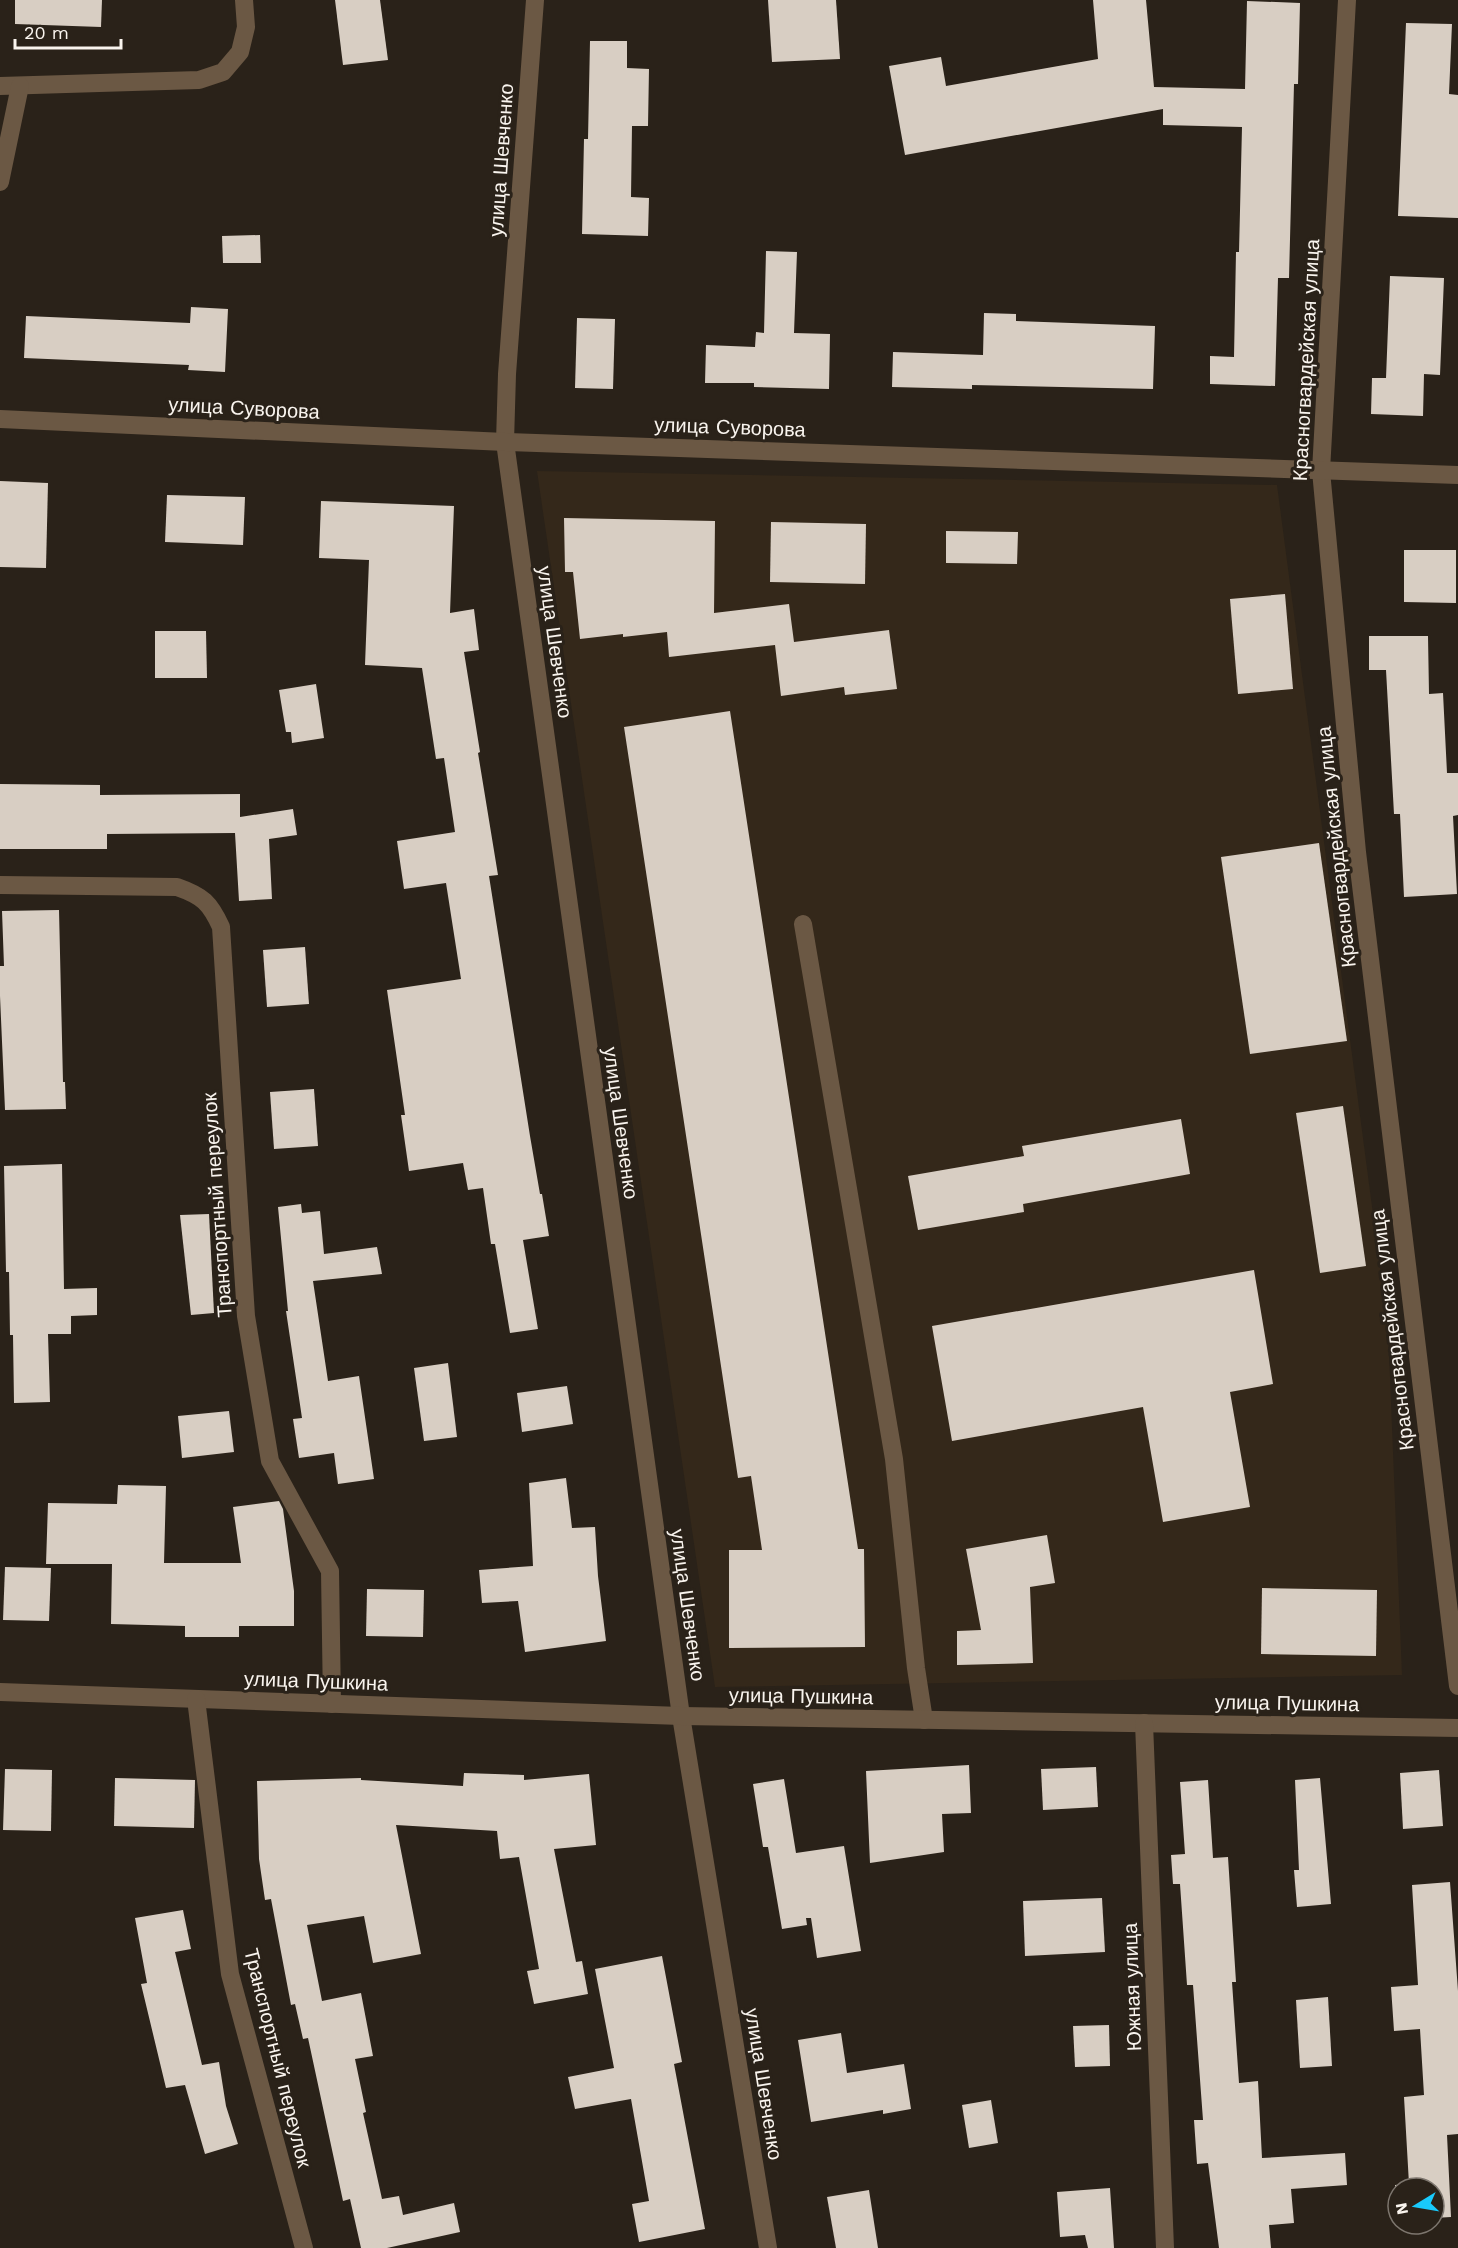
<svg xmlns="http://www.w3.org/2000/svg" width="1458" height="2248" viewBox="0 0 1458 2248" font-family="'Work Sans',sans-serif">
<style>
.built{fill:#34281a}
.building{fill:#d8cec3}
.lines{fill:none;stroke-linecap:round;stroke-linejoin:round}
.minor{stroke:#6b5844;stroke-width:18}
.labels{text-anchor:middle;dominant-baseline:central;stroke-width:6;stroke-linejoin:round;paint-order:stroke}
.street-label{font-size:20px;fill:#f9f4ee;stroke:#2a2219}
</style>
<rect width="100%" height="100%" fill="#2a2219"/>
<path class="built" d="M 537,471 L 1277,485 L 1388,1328 L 1402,1675 L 715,1687 Z"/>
<g class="building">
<path d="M 15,0 L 102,0 L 101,27 L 15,24 Z"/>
<path d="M 335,0 L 380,0 L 388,60 L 343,65 Z"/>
<path d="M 768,0 L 836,0 L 840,59 L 772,62 Z"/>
<path d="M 1093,0 L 1146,0 L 1154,87 L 1245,89 L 1247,1 L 1300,3 L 1298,84 L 1294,84 L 1289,278 L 1278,278 L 1275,386 L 1210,384 L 1210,356 L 1234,357 L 1236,252 L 1239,252 L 1242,127 L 1163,125 L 1163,109 L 905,155 L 889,66 L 941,57 L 946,86 L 1098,59 Z"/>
<path d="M 1406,23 L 1452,24 L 1449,94 L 1458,95 L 1458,218 L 1398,216 Z"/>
<path d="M 590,41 L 627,41 L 627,68 L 649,69 L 648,126 L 632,126 L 631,197 L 649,198 L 648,236 L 582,234 L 584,139 L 588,139 Z"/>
<path d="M 260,235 L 261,263 L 223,263 L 222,236 Z"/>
<path d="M 766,251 L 797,252 L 794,333 L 830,334 L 829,389 L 754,387 L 754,383 L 705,383 L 706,345 L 755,347 L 756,332 L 764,333 Z"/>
<path d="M 1390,276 L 1444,278 L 1440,375 L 1424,374 L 1423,416 L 1371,414 L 1372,378 L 1386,378 Z"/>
<path d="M 191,307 L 228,309 L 225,372 L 188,370 L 189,365 L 24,358 L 26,316 L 190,323 Z"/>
<path d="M 984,313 L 1016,314 L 1016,321 L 1155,326 L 1153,389 L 972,385 L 972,389 L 892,387 L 893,352 L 983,355 Z"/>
<path d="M 577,318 L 615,319 L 613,389 L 575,388 Z"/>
<path d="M 0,481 L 48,483 L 46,568 L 0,567 Z"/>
<path d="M 167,495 L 245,497 L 243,545 L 165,542 Z"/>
<path d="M 321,501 L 454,506 L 450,613 L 474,609 L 479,650 L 464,652 L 480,752 L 478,753 L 498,875 L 489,876 L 530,1136 L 540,1194 L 542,1194 L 549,1236 L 523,1240 L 538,1329 L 510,1333 L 495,1244 L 491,1244 L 483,1188 L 468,1190 L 463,1163 L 409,1171 L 401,1115 L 405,1115 L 387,990 L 461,979 L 446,883 L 404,889 L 397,841 L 455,832 L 444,758 L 436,759 L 422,668 L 365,665 L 369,560 L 319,558 Z"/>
<path d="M 564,518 L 715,521 L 714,613 L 789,604 L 794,642 L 889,630 L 897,689 L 845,695 L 844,687 L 781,696 L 775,645 L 669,657 L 667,632 L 623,637 L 623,634 L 580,639 L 573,572 L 565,572 Z"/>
<path d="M 771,522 L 866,524 L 865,584 L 770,582 Z"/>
<path d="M 946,531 L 1018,532 L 1017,564 L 946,563 Z"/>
<path d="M 1404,550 L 1456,550 L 1456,603 L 1404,602 Z"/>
<path d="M 1285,594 L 1293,689 L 1238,694 L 1230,599 Z"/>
<path d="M 155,631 L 206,631 L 207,678 L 155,678 Z"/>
<path d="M 1369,636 L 1428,636 L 1429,694 L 1443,693 L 1447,773 L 1458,773 L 1458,815 L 1453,816 L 1457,894 L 1404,897 L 1400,814 L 1394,814 L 1386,670 L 1369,670 Z"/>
<path d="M 316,684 L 324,738 L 292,743 L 291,732 L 286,732 L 279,690 Z"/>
<path d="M 730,711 L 858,1549 L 864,1549 L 865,1647 L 729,1648 L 729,1550 L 762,1550 L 751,1476 L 738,1478 L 624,727 Z"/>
<path d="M 0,784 L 100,785 L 100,795 L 240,794 L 240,817 L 293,809 L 297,835 L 269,839 L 272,899 L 239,901 L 235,833 L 107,834 L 107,849 L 0,849 Z"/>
<path d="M 1319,843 L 1347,1041 L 1250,1054 L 1221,857 Z"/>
<path d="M 59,910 L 63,1082 L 65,1082 L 66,1109 L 5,1110 L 0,996 L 0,966 L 4,966 L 2,911 Z"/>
<path d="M 305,947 L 309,1004 L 267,1007 L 263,950 Z"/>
<path d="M 314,1089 L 318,1146 L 274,1149 L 270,1092 Z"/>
<path d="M 1343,1106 L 1366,1266 L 1320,1273 L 1296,1113 Z"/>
<path d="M 1181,1119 L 1190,1174 L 1023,1204 L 1024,1212 L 918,1230 L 908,1176 L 1024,1156 L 1022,1146 Z"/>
<path d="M 62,1164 L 64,1289 L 97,1288 L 97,1315 L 71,1316 L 71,1334 L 48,1334 L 50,1402 L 14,1403 L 13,1335 L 10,1335 L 9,1272 L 6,1272 L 4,1166 Z"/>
<path d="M 301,1204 L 302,1213 L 320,1211 L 324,1254 L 377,1247 L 382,1274 L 313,1281 L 328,1381 L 359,1376 L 374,1479 L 338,1484 L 334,1453 L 299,1458 L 293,1419 L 302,1418 L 286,1311 L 288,1311 L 278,1207 Z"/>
<path d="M 209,1214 L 214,1313 L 191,1315 L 180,1215 Z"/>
<path d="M 1254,1270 L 1273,1384 L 1230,1392 L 1250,1507 L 1163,1522 L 1143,1407 L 952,1441 L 932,1326 Z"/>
<path d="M 448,1363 L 457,1437 L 424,1441 L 414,1368 Z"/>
<path d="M 567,1386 L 573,1424 L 522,1432 L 517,1393 Z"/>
<path d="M 229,1411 L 234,1452 L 182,1458 L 178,1416 Z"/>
<path d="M 566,1478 L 572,1528 L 595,1527 L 598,1576 L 606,1641 L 525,1652 L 518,1601 L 482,1603 L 479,1570 L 533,1566 L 529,1483 Z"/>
<path d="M 118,1485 L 166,1486 L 164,1563 L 241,1563 L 233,1507 L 279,1501 L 283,1509 L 294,1591 L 294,1626 L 239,1626 L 239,1637 L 185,1637 L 185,1626 L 111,1624 L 112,1564 L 46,1564 L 48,1503 L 117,1504 Z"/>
<path d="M 1047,1535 L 1055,1583 L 1030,1587 L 1033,1663 L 957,1665 L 957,1631 L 981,1630 L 966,1549 Z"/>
<path d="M 5,1567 L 51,1568 L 49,1621 L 3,1620 Z"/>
<path d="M 1262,1588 L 1377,1590 L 1376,1656 L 1261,1654 Z"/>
<path d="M 367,1589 L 424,1590 L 423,1637 L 366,1636 Z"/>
<path d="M 969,1765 L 971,1813 L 942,1814 L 944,1852 L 870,1863 L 866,1771 Z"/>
<path d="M 1096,1767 L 1098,1807 L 1043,1810 L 1041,1769 Z"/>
<path d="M 5,1769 L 52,1770 L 51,1831 L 3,1830 Z"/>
<path d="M 1439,1770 L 1443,1826 L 1403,1829 L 1400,1773 Z"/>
<path d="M 464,1773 L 524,1775 L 524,1780 L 589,1774 L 596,1845 L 554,1849 L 576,1962 L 582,1961 L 588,1994 L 534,2004 L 527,1971 L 539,1969 L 519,1857 L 500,1859 L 497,1831 L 396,1825 L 421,1954 L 373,1963 L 364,1916 L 307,1925 L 322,2001 L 361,1993 L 373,2056 L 355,2059 L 366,2112 L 363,2113 L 382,2199 L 399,2196 L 403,2215 L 454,2203 L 460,2232 L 387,2248 L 361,2248 L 350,2199 L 343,2201 L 308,2038 L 303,2039 L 295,2004 L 291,2005 L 271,1899 L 265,1900 L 259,1859 L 257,1781 L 361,1778 L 361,1780 L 463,1786 Z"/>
<path d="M 115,1778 L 195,1780 L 194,1828 L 114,1826 Z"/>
<path d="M 1320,1778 L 1331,1904 L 1297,1907 L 1294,1870 L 1299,1870 L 1295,1780 Z"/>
<path d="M 784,1779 L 796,1853 L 844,1846 L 861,1951 L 817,1958 L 811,1918 L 806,1918 L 807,1925 L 782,1929 L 768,1847 L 763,1847 L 753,1784 Z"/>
<path d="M 1208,1780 L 1213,1858 L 1228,1857 L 1236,1982 L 1232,1982 L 1239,2083 L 1258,2081 L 1262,2158 L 1345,2153 L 1347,2185 L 1291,2189 L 1294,2223 L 1269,2225 L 1271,2248 L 1219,2248 L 1208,2163 L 1197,2164 L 1194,2120 L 1203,2120 L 1193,1985 L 1187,1985 L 1180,1884 L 1173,1884 L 1171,1855 L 1185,1854 L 1180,1782 Z"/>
<path d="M 1450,1882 L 1458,1991 L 1458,2134 L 1447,2135 L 1451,2217 L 1434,2218 L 1434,2188 L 1398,2188 L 1397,2221 L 1395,2185 L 1409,2184 L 1404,2097 L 1424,2095 L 1420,2029 L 1394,2031 L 1391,1987 L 1418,1985 L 1412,1885 Z"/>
<path d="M 1102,1898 L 1105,1952 L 1025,1956 L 1023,1901 Z"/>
<path d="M 183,1910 L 191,1949 L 175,1952 L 202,2065 L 219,2062 L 226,2106 L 238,2144 L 205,2154 L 185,2085 L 166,2088 L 141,1984 L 147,1983 L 135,1918 Z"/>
<path d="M 662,1956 L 682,2062 L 674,2064 L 705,2229 L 639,2242 L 632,2204 L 649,2201 L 631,2099 L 575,2109 L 568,2077 L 614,2068 L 595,1969 Z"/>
<path d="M 1328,1997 L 1332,2066 L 1300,2068 L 1296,2000 Z"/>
<path d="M 1109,2025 L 1110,2066 L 1075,2067 L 1073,2026 Z"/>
<path d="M 841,2033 L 847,2073 L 904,2064 L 911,2109 L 883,2114 L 883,2110 L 811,2122 L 798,2040 Z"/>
<path d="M 991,2100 L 998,2143 L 969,2148 L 962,2105 Z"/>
<path d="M 1110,2188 L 1114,2248 L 1088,2248 L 1085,2235 L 1060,2237 L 1057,2192 Z"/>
<path d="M 869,2190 L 878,2248 L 836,2248 L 827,2197 Z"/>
</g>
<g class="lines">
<g class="minor">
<path d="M 535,0 L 507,374 L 505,442 L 681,1716 L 768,2248"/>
<path d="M 1347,0 L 1321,471 L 1357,852 L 1458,1686"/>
<path d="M 0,86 L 199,80 L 223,72 L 240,52 L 246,27 L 244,0"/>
<path d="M 0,182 L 20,86"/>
<path d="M 0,419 L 505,442 L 1458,475"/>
<path d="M 0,885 L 177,887 C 203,896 210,903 221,927 L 246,1316 L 270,1461 L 330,1571 L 332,1704"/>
<path d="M 803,924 L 894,1459 L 916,1668 L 924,1720"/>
<path d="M 0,1692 L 681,1716 L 1458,1728"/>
<path d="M 196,1699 L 230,1974 L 304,2248"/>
<path d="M 1144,1723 L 1165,2248"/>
</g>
</g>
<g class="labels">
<g class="street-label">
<text transform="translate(501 160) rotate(-86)">улица Шевченко</text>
<text transform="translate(1306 360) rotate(-87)">Красногвардейская улица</text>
<text transform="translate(244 408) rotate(3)">улица Суворова</text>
<text transform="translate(730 427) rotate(2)">улица Суворова</text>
<text transform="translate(555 642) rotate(82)">улица Шевченко</text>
<text transform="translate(1336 847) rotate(-96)">Красногвардейская улица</text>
<text transform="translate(621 1123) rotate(82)">улица Шевченко</text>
<text transform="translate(217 1205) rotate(-94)">Транспортный переулок</text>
<text transform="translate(1392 1330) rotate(-97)">Красногвардейская улица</text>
<text transform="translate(688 1605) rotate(82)">улица Шевченко</text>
<text transform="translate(316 1681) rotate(2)">улица Пушкина</text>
<text transform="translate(801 1696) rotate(1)">улица Пушкина</text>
<text transform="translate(1287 1703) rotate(1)">улица Пушкина</text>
<text transform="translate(1132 1987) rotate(-92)">Южная улица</text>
<text transform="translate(278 2058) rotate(76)">Транспортный переулок</text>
<text transform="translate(764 2084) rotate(81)">улица Шевченко</text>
</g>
</g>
<g transform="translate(1416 2206) rotate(259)"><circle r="28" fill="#2a2219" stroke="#7d766e" stroke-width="1.5"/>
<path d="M0-4.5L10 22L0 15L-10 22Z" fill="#19cafc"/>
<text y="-9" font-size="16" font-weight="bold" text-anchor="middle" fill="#f9f4ee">N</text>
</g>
<path d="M15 39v9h106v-9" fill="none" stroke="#f9f4ee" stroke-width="3"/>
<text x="24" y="39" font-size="18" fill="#f9f4ee" stroke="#2a2219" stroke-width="4.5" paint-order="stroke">20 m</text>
</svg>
